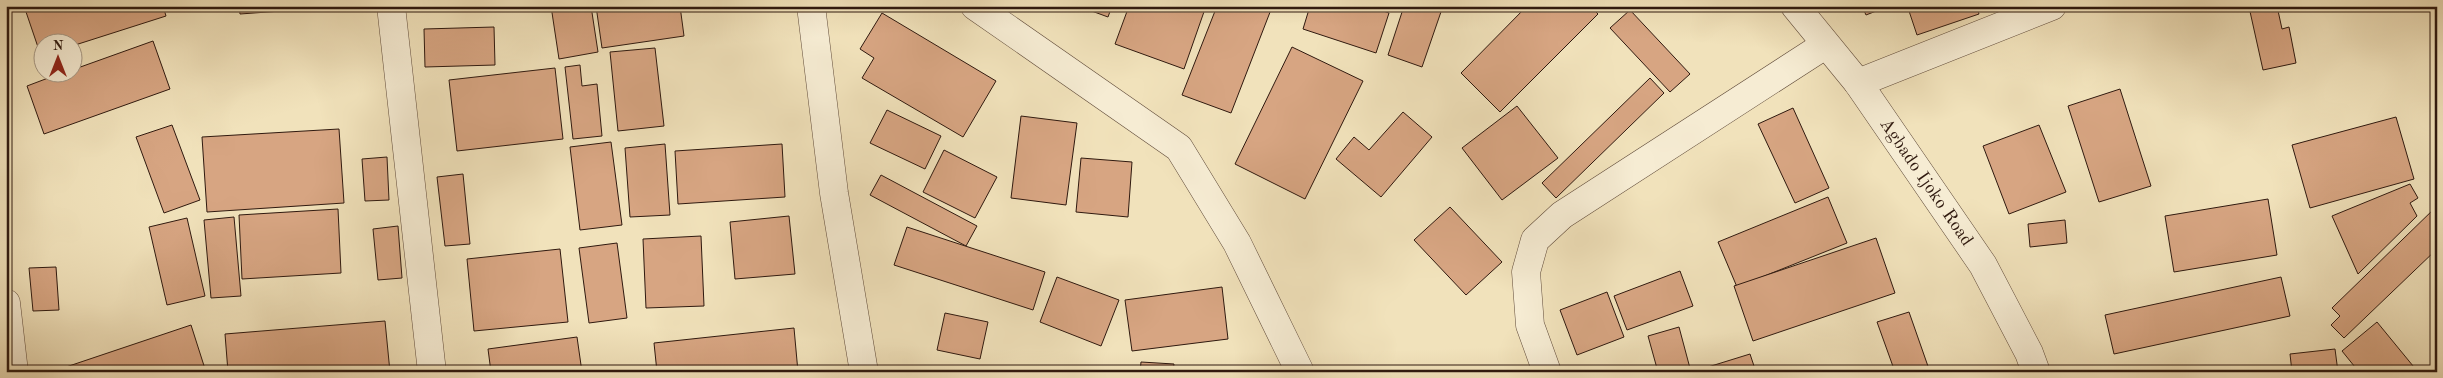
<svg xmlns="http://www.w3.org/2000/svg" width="2443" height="378" viewBox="0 0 2443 378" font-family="'Old Standard TT',serif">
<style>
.building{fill:#d7a582;stroke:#2f190f}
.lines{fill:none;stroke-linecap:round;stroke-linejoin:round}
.street-casing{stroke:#604b3a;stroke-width:29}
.street{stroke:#f6ecd3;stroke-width:28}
.labels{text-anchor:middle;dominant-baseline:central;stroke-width:4;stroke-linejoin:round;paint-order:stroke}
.street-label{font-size:18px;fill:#2f190f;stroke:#f6ecd3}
</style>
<rect width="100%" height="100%" fill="#f1e2bb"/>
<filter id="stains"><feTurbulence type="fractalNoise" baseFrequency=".004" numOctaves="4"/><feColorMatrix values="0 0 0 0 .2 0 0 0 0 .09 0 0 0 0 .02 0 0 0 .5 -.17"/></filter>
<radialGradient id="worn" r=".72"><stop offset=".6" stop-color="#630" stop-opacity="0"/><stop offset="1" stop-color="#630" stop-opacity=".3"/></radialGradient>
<g class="building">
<path d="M 24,6 L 163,6 L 166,16 L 72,46 L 72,42 L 42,42 L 41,56 Z"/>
<path d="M 239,6 L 337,6 L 337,7 L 240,14 Z"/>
<path d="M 551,6 L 591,6 L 598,52 L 559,59 Z"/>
<path d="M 596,6 L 680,6 L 684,36 L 602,48 Z"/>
<path d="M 1078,6 L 1112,6 L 1108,17 Z"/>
<path d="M 1129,6 L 1206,6 L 1184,69 L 1115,44 Z"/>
<path d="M 1217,6 L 1272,7 L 1231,113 L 1182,95 Z"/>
<path d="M 1310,6 L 1369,6 L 1389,13 L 1376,53 L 1303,29 Z"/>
<path d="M 1404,6 L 1443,6 L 1422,67 L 1388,55 Z"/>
<path d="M 1527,6 L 1590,6 L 1598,14 L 1500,112 L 1461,73 Z"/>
<path d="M 1862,6 L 1889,6 L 1866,15 Z"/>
<path d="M 1913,6 L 1976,6 L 1979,14 L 1917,35 L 1908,8 Z"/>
<path d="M 2254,6 L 2277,6 L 2282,29 L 2289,27 L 2296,63 L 2263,70 L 2249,7 Z"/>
<path d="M 1630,10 L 1690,74 L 1670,92 L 1610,28 Z"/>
<path d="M 882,13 L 996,81 L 963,137 L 862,78 L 874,58 L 860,49 Z"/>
<path d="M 494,27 L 495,65 L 425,67 L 424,29 Z"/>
<path d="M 153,41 L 170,89 L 44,134 L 27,86 L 64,72 L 72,72 L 72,70 Z"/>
<path d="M 1292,47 L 1363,81 L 1305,199 L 1235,164 Z"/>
<path d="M 655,48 L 664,126 L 618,131 L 610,52 Z"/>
<path d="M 580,65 L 582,86 L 597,84 L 602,136 L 573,139 L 565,67 Z"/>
<path d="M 555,68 L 563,139 L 457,151 L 449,80 Z"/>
<path d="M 1650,78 L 1664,93 L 1556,198 L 1542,183 Z"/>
<path d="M 2120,89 L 2151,186 L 2099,202 L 2068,106 Z"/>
<path d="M 1517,106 L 1558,158 L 1502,200 L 1462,148 Z"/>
<path d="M 1793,108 L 1829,188 L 1795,203 L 1758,124 Z"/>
<path d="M 887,110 L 941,136 L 925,169 L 870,143 Z"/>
<path d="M 1403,112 L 1432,137 L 1381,197 L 1336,159 L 1354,137 L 1369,150 Z"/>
<path d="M 1021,116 L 1077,123 L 1066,205 L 1011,198 Z"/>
<path d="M 2396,117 L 2414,179 L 2310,208 L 2292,145 Z"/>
<path d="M 172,125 L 200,200 L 164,213 L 136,137 Z"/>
<path d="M 2039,125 L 2066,192 L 2009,214 L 1983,146 Z"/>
<path d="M 339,129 L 344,203 L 207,212 L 202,137 Z"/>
<path d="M 611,142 L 622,225 L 580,230 L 570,147 Z"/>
<path d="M 665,144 L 670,215 L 630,217 L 625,148 Z"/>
<path d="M 782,144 L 785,197 L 678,204 L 675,151 Z"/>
<path d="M 944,150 L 997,177 L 975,218 L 923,192 Z"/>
<path d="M 387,157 L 389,200 L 365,201 L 362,159 Z"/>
<path d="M 1081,158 L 1132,162 L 1128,217 L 1076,212 Z"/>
<path d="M 463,174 L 470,244 L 445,246 L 437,177 Z"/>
<path d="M 881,175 L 977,226 L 966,246 L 870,195 Z"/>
<path d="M 2410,184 L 2418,198 L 2410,203 L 2417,216 L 2358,274 L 2332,216 Z"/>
<path d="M 1828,197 L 1847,243 L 1737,287 L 1718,242 Z"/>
<path d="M 2268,199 L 2277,255 L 2174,272 L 2165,216 Z"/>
<path d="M 2437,206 L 2437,249 L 2344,338 L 2331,325 L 2340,316 L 2332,308 Z"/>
<path d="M 1450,207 L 1502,262 L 1466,295 L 1414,240 Z"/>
<path d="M 338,209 L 341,273 L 242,279 L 239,215 Z"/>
<path d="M 789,216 L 795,274 L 735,279 L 730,222 Z"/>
<path d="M 234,217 L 241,296 L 211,298 L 204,220 Z"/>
<path d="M 187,218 L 205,296 L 167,305 L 149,227 Z"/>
<path d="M 2065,220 L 2067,243 L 2030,247 L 2028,224 Z"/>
<path d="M 398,226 L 402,278 L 378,280 L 373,229 Z"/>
<path d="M 907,227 L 1045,272 L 1033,310 L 894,265 Z"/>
<path d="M 701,236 L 704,306 L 646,308 L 643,239 Z"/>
<path d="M 1876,238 L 1895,293 L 1753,341 L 1734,286 Z"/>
<path d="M 617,243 L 627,318 L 589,323 L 579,248 Z"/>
<path d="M 560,249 L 568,322 L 474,331 L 467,259 Z"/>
<path d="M 56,267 L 59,310 L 33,311 L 29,268 Z"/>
<path d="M 1680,271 L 1693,306 L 1627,330 L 1614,296 Z"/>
<path d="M 1057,277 L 1119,300 L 1101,346 L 1040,322 Z"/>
<path d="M 2281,277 L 2290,316 L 2114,354 L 2105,315 Z"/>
<path d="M 1222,287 L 1228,339 L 1132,351 L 1125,300 Z"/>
<path d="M 1607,292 L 1624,337 L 1577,355 L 1560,310 Z"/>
<path d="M 1909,312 L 1930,372 L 1895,372 L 1877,322 Z"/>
<path d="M 945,313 L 988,322 L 980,359 L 937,350 Z"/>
<path d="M 385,321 L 390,372 L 228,372 L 225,334 Z"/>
<path d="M 2377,322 L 2418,372 L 2359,372 L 2342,351 Z"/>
<path d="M 191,325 L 206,372 L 61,372 L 60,369 Z"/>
<path d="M 1679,327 L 1691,372 L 1658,372 L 1648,336 Z"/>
<path d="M 794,328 L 798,372 L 657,372 L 654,343 Z"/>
<path d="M 577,337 L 582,372 L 491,372 L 488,349 Z"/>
<path d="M 2335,349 L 2338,372 L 2292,372 L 2290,354 Z"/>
<path d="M 1750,354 L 1756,372 L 1709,372 L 1708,367 Z"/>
<path d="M 1141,362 L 1174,364 L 1173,372 L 1140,372 Z"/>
</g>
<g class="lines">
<defs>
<g id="street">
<path d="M 391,6 L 432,372"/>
<path d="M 811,6 L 834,193 L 864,372"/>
<path d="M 975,6 L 1179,148 L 1237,243 L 1300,372"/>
<path id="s1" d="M 1795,6 L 1858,83 L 1983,265 L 2029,353 L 2036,372"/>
<path d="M 1858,83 L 2052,6"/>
<path d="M 6,303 L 14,372"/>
<path d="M 1547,372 L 1530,325 L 1526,272 L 1535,240 L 1562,215 L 1825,45"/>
</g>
</defs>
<use href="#street" class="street-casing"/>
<use href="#street" class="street"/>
</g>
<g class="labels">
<g class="street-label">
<text stroke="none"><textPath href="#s1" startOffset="220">Agbado Ijoko Road</textPath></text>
</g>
</g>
<rect width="2443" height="378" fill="none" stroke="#f1e2bb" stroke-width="25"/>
<rect x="8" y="8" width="2428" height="363" fill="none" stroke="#2f190f" stroke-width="2.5"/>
<rect x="12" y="12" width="2418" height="353" fill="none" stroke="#2f190f"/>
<g transform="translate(58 58)"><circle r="24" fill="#f6ecd3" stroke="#a69885"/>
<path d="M0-4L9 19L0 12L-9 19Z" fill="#8f2418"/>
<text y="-8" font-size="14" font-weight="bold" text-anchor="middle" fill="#2f190f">N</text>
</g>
<rect width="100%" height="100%" filter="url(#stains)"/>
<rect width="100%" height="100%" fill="url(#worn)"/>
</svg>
